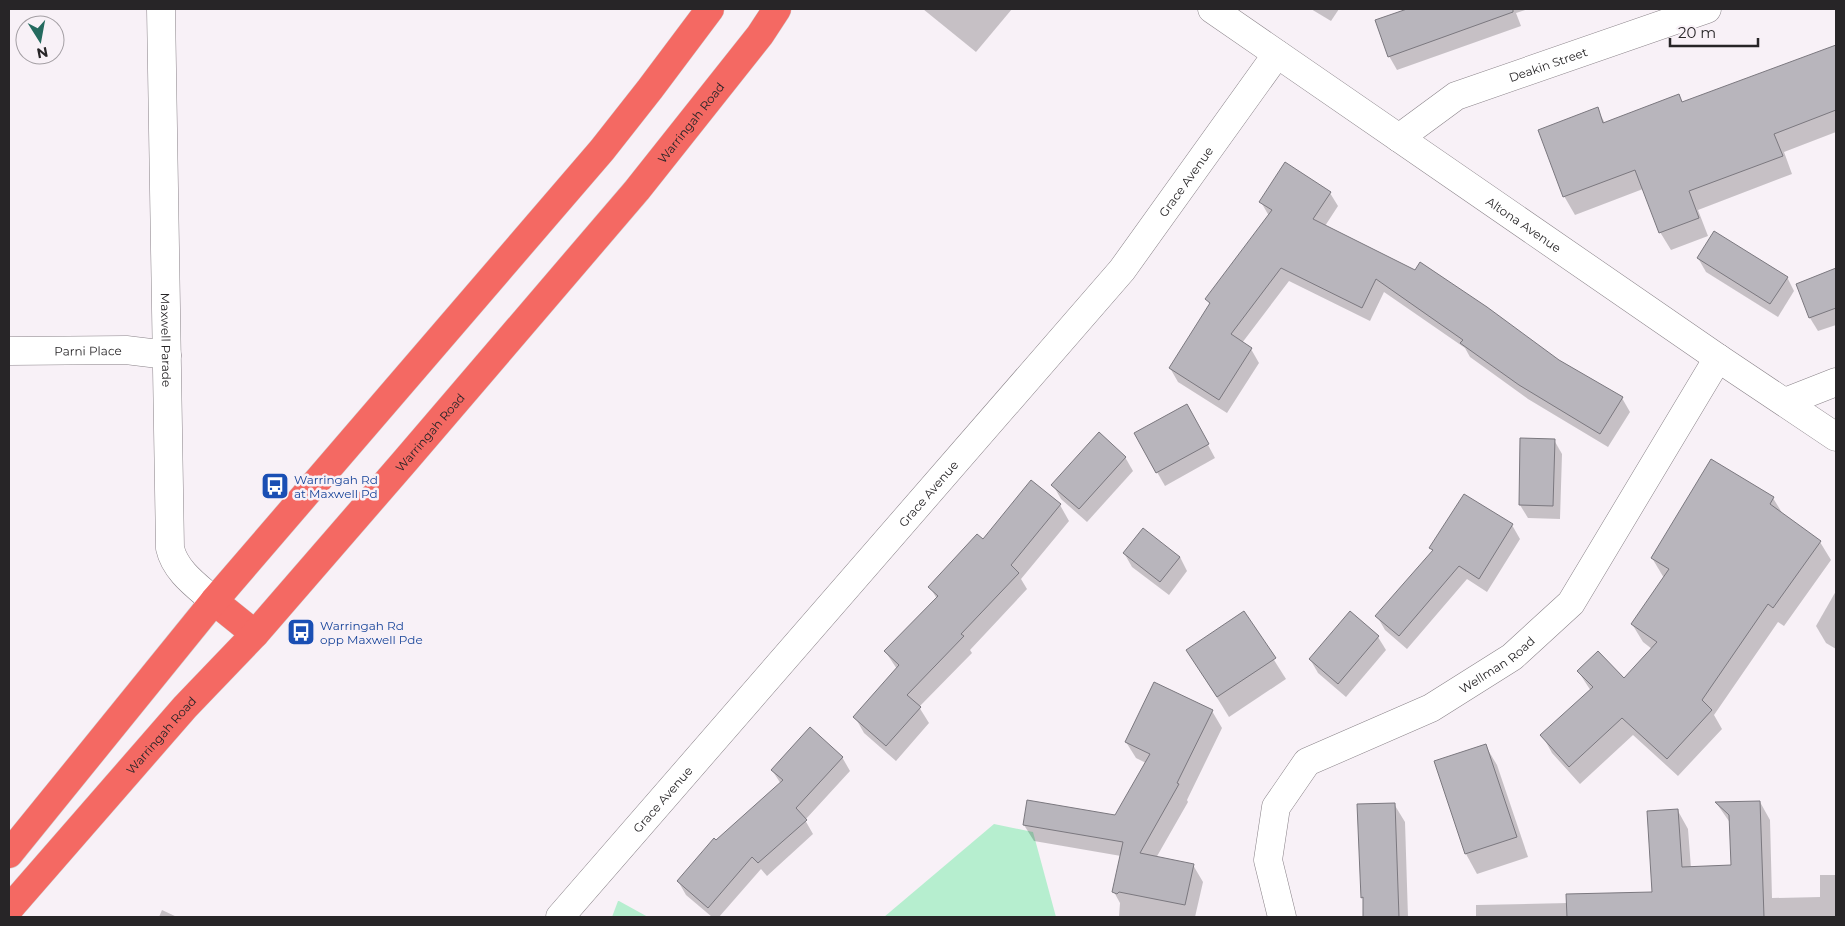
<svg xmlns="http://www.w3.org/2000/svg" width="1845" height="926" viewBox="0 0 1845 926" font-family="Montserrat,sans-serif">
<style>
.green{fill:#b6eecf}
.shadow{fill:#0003}
.building{fill:#b8b5bc;stroke:#7b787f}
.lines{fill:none;stroke-linecap:round;stroke-linejoin:round}
.minor-casing{stroke:#8a8389;stroke-width:29}
.highway-casing{stroke:#cfcfcf;stroke-width:29}
.minor{stroke:#fff;stroke-width:28}
.highway{stroke:#f46963;stroke-width:28}
.labels{text-anchor:middle;dominant-baseline:central;stroke-width:5;stroke-linejoin:round;paint-order:stroke}
.street-label{font-size:12px;fill:#272527;stroke:#f8f1f7}
.transit-label{font-size:12px;fill:#164399;stroke:#f8f1f7;text-anchor:start}
</style>
<rect width="100%" height="100%" fill="#f8f1f7"/>
<g class="green">
<path d="M 994,824 L 1033,832 L 1056,917 L 884,917 Z"/>
<path d="M 618,901 L 619,901 L 648,917 L 612,917 Z"/>
</g>
<g class="shadow">
<path d="M 923,9 L 1012,9 L 976,52 Z"/>
<path d="M 1311,9 L 1339,9 L 1331,21 Z"/>
<path d="M 1411,9 L 1528,9 L 1516,13 L 1521,26 L 1397,70 L 1389,56 L 1376,21 Z"/>
<path d="M 1836,47 L 1836,132 L 1784,152 L 1792,174 L 1698,210 L 1708,236 L 1671,250 L 1660,232 L 1643,189 L 1575,215 L 1564,196 L 1597,109 L 1605,123 L 1679,96 L 1683,103 Z"/>
<path d="M 1330,193 L 1338,206 L 1325,226 L 1622,398 L 1630,412 L 1608,447 L 1528,399 L 1470,357 L 1465,348 L 1384,292 L 1370,321 L 1289,281 L 1242,343 L 1251,349 L 1259,363 L 1227,413 L 1178,382 L 1170,368 L 1210,305 L 1207,299 L 1269,216 L 1261,202 Z"/>
<path d="M 1698,258 L 1787,277 L 1794,291 L 1778,317 L 1706,272 Z"/>
<path d="M 1836,270 L 1836,325 L 1818,331 L 1810,318 L 1798,284 Z"/>
<path d="M 1194,419 L 1215,458 L 1165,486 L 1157,472 Z"/>
<path d="M 1554,440 L 1562,454 L 1560,519 L 1528,518 L 1520,505 Z"/>
<path d="M 1125,457 L 1133,471 L 1087,522 L 1061,499 L 1053,485 Z"/>
<path d="M 1031,481 L 1060,505 L 1069,521 L 1021,579 L 1027,589 L 970,650 L 972,653 L 919,707 L 929,723 L 896,761 L 864,733 L 855,717 L 897,669 L 885,651 L 937,599 L 930,587 L 983,541 Z"/>
<path d="M 1773,498 L 1784,516 L 1820,542 L 1831,560 L 1784,626 L 1778,622 L 1714,715 L 1722,729 L 1678,776 L 1633,735 L 1580,784 L 1552,753 L 1542,735 L 1591,691 L 1578,671 L 1624,680 L 1652,649 L 1643,642 L 1632,624 L 1664,578 L 1652,558 Z"/>
<path d="M 1512,525 L 1520,539 L 1487,592 L 1467,579 L 1407,649 L 1385,630 L 1377,616 L 1433,551 L 1431,548 Z"/>
<path d="M 1124,553 L 1180,557 L 1187,571 L 1169,595 L 1132,567 Z"/>
<path d="M 1836,591 L 1836,649 L 1826,643 L 1816,626 Z"/>
<path d="M 1244,613 L 1286,679 L 1229,717 L 1188,651 Z"/>
<path d="M 1378,637 L 1386,650 L 1346,697 L 1318,673 L 1310,659 Z"/>
<path d="M 1212,711 L 1222,728 L 1187,800 L 1188,802 L 1156,858 L 1193,865 L 1203,882 L 1195,917 L 1119,917 L 1120,903 L 1114,892 L 1121,856 L 1034,841 L 1024,825 L 1116,817 L 1146,763 L 1136,758 L 1126,742 Z"/>
<path d="M 1485,745 L 1497,765 L 1528,857 L 1477,874 L 1466,854 L 1435,762 Z"/>
<path d="M 842,757 L 850,771 L 805,820 L 813,834 L 767,876 L 761,869 L 719,917 L 712,917 L 686,895 L 678,881 L 716,842 L 781,784 L 772,770 Z"/>
<path d="M 1760,802 L 1770,820 L 1772,898 L 1820,897 L 1820,875 L 1836,875 L 1836,917 L 1364,917 L 1364,901 L 1362,897 L 1394,804 L 1405,822 L 1408,917 L 1476,916 L 1476,905 L 1568,903 L 1653,894 L 1678,811 L 1688,829 L 1691,868 L 1732,866 L 1731,824 L 1717,804 Z"/>
<path d="M 162,910 L 177,917 L 159,917 Z"/>
</g>
<g class="building">
<path d="M 1407,9 L 1513,9 L 1513,12 L 1388,57 L 1375,20 Z"/>
<path d="M 1836,45 L 1836,110 L 1774,134 L 1783,156 L 1689,191 L 1699,218 L 1659,233 L 1635,170 L 1563,197 L 1538,130 L 1598,107 L 1603,123 L 1679,94 L 1682,102 Z"/>
<path d="M 1285,162 L 1331,192 L 1313,219 L 1415,270 L 1420,262 L 1487,307 L 1559,360 L 1623,397 L 1600,434 L 1519,385 L 1460,343 L 1463,340 L 1376,279 L 1362,308 L 1281,268 L 1231,334 L 1252,348 L 1219,400 L 1169,368 L 1210,303 L 1205,299 L 1272,210 L 1259,202 Z"/>
<path d="M 1714,231 L 1788,277 L 1770,304 L 1697,258 Z"/>
<path d="M 1836,268 L 1836,308 L 1809,318 L 1796,284 Z"/>
<path d="M 1187,404 L 1209,444 L 1156,473 L 1134,433 Z"/>
<path d="M 1099,432 L 1126,457 L 1079,509 L 1051,485 Z"/>
<path d="M 1520,438 L 1555,439 L 1553,506 L 1519,505 Z"/>
<path d="M 1711,459 L 1774,497 L 1770,504 L 1821,541 L 1773,608 L 1768,604 L 1702,700 L 1712,710 L 1667,759 L 1622,718 L 1569,767 L 1540,735 L 1593,687 L 1577,671 L 1598,651 L 1624,678 L 1657,642 L 1631,624 L 1669,569 L 1651,558 Z"/>
<path d="M 1031,480 L 1061,504 L 1011,565 L 1019,573 L 961,634 L 964,636 L 907,695 L 921,707 L 886,746 L 853,717 L 899,665 L 884,651 L 938,596 L 928,587 L 977,534 L 983,539 Z"/>
<path d="M 1464,494 L 1513,524 L 1479,579 L 1459,566 L 1399,636 L 1375,616 L 1433,550 L 1429,548 Z"/>
<path d="M 1143,528 L 1180,557 L 1160,582 L 1123,553 Z"/>
<path d="M 1244,611 L 1276,658 L 1217,697 L 1186,650 Z"/>
<path d="M 1350,611 L 1379,636 L 1338,684 L 1309,659 Z"/>
<path d="M 1154,682 L 1213,710 L 1177,783 L 1179,784 L 1140,853 L 1194,864 L 1185,905 L 1119,892 L 1117,894 L 1112,892 L 1123,842 L 1023,825 L 1027,800 L 1115,815 L 1150,754 L 1125,742 Z"/>
<path d="M 810,727 L 843,757 L 796,808 L 807,820 L 758,863 L 752,857 L 708,908 L 677,881 L 714,838 L 716,840 L 783,780 L 771,770 Z"/>
<path d="M 1486,744 L 1517,837 L 1465,854 L 1434,761 Z"/>
<path d="M 1760,801 L 1764,917 L 1567,917 L 1566,894 L 1652,892 L 1647,811 L 1678,809 L 1682,867 L 1731,865 L 1729,815 L 1715,802 Z"/>
<path d="M 1395,803 L 1399,917 L 1363,917 L 1363,897 L 1361,898 L 1357,804 Z"/>
</g>
<g class="lines">
<defs>
<g id="minor">
<path id="s1" d="M 161,9 L 170,548 C 175,571 197,586 214,601"/>
<path id="s2" d="M 1212,9 L 1718,358 L 1836,437"/>
<path id="s3" d="M 1399,138 L 1456,96 L 1707,9"/>
<path id="s4" d="M 9,351 L 126,350 L 167,355"/>
<path d="M 1785,402 L 1836,382"/>
<path id="s5" d="M 560,917 L 1122,270 L 1277,54"/>
<path id="s6" d="M 1282,917 L 1268,860 L 1276,807 L 1307,762 L 1431,708 L 1512,657 L 1571,603 L 1718,358"/>
</g>
<g id="highway">
<path d="M 214,601 L 255,634"/>
<path d="M 9,854 L 214,601 L 602,150 L 650,89 L 710,9"/>
<path id="s7" d="M 9,909 L 185,707 L 255,634 L 405,461 L 637,190 L 760,35 L 777,9"/>
</g>
</defs>
<use href="#minor" class="minor-casing"/>
<use href="#highway" class="highway-casing"/>
<use href="#minor" class="minor"/>
<use href="#highway" class="highway"/>
</g>
<defs>
<symbol id="bus-square" viewBox="-11 -11 22 22"><rect x="-9" y="-9" width="18" height="18" rx="4" fill="#1a4fb4" stroke="#f8f1f7"/><path d="M-5-6H5V4H4V6H2V4H-2V6H-4V4H-5ZM-3.5-4V0h7V-4ZM-3.5 1.2v1.5H-2V1.2ZM2 1.2v1.5H3.5V1.2Z" fill="#fff"/></symbol>
</defs>
<g fill-rule="evenodd">
<use href="#bus-square" x="259" y="470" width="32" height="32"/>
<use href="#bus-square" x="285" y="616" width="32" height="32"/>
</g>
<g class="labels">
<g class="street-label">
<text stroke="none"><textPath href="#s3" startOffset="168">Deakin Street</textPath></text>
<text stroke="none"><textPath href="#s7" startOffset="1041">Warringah Road</textPath></text>
<text stroke="none"><textPath href="#s5" startOffset="966">Grace Avenue</textPath></text>
<text stroke="none"><textPath href="#s2" startOffset="379">Altona Avenue</textPath></text>
<text stroke="none"><textPath href="#s1" startOffset="331">Maxwell Parade</textPath></text>
<text stroke="none"><textPath href="#s4" startOffset="79">Parni Place</textPath></text>
<text stroke="none"><textPath href="#s7" startOffset="636">Warringah Road</textPath></text>
<text stroke="none"><textPath href="#s5" startOffset="561">Grace Avenue</textPath></text>
<text stroke="none"><textPath href="#s6" startOffset="381">Wellman Road</textPath></text>
<text stroke="none"><textPath href="#s7" startOffset="231">Warringah Road</textPath></text>
<text stroke="none"><textPath href="#s5" startOffset="156">Grace Avenue</textPath></text>
</g>
<g class="transit-label">
<text x="294" y="479">Warringah Rd<tspan x="294" dy="14">at Maxwell Pd</tspan></text>
<text x="320" y="625">Warringah Rd<tspan x="320" dy="14">opp Maxwell Pde</tspan></text>
</g>
</g>
<rect width="1845" height="926" fill="none" stroke="#272527" stroke-width="20"/>
<g transform="translate(40 40) rotate(169)"><circle r="24" fill="#f8f1f7" stroke="#a49fa4"/>
<path d="M0-4L9 19L0 12L-9 19Z" fill="#246a5f"/>
<text y="-8" font-size="14" font-weight="bold" text-anchor="middle" fill="#272527">N</text>
</g>
<path d="M1670 38v8h88v-8" fill="none" stroke="#272527" stroke-width="2.5"/>
<text x="1678" y="38" font-size="15" fill="#272527" stroke="#f8f1f7" stroke-width="4" paint-order="stroke">20 m</text>
</svg>
